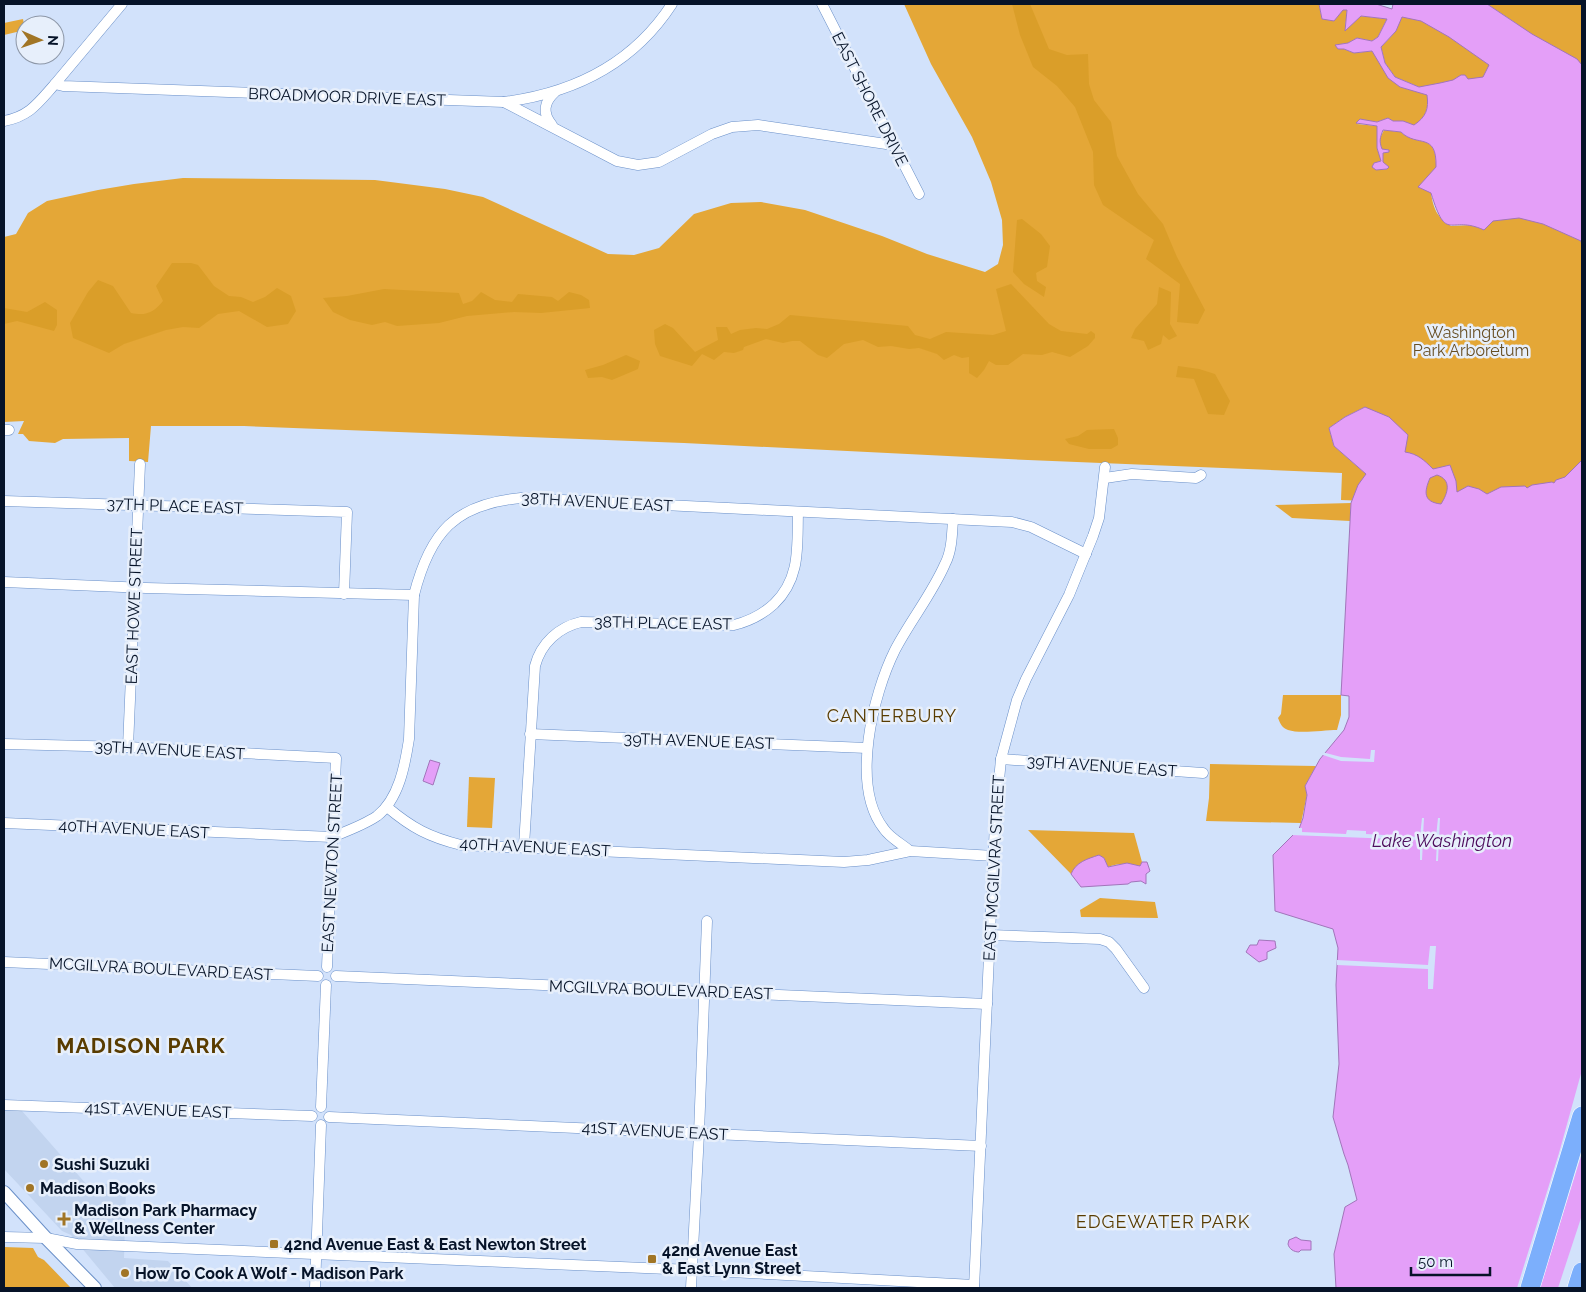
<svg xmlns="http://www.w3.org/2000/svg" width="1586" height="1292" viewBox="0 0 1586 1292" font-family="Raleway,sans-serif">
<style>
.built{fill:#c2d4ef}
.green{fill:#e4a737}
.forest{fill:#da9e29}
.water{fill:#e49ff8;stroke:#a175ba;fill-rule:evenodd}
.pier{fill:#d2e2fb}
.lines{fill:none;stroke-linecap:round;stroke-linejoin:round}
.minor-casing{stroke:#698fc8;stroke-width:11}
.tertiary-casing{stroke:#698fc8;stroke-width:14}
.motorway-casing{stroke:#fff;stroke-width:20}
.minor{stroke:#fff;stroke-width:10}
.tertiary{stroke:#fff;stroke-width:12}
.motorway{stroke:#7caffc;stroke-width:19}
.poi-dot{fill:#a17525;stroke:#e7effb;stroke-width:2}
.labels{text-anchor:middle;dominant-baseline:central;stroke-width:5;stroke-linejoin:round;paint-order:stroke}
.street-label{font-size:16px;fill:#061328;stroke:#e7effb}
.park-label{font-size:16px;fill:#684f24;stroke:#e7effb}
.poi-label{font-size:16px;font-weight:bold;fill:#061328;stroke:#e7effb;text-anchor:start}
.neighbourhood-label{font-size:18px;letter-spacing:1px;fill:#593c00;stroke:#e7effb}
.water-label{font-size:18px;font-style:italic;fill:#4d0c5d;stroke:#e7effb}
.district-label{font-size:21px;font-weight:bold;letter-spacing:1px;fill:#593c00;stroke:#e7effb}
</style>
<rect width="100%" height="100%" fill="#d2e2fb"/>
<path class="built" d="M 4,1110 L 22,1111 L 87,1185 L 108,1184 L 110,1188 L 126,1189 L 124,1258 L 168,1261 L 192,1288 L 115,1288 L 71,1235 L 62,1231 L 4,1169 Z"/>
<g class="green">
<path d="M 904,4 L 1319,4 L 1322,19 L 1343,9 L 1347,10 L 1345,30 L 1361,16 L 1387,19 L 1378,37 L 1372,41 L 1357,38 L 1348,43 L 1336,45 L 1338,49 L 1344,49 L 1354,53 L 1372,51 L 1400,87 L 1427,94 C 1429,109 1426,117 1414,126 L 1403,121 L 1393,121 L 1388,118 L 1377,122 L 1360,120 L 1357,124 L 1377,126 L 1377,148 L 1381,160 L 1376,170 L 1387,169 L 1383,163 L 1382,149 L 1380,144 L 1380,138 L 1384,130 L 1401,132 C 1410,141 1424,137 1432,146 C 1443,159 1432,177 1431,191 C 1431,197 1434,208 1437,213 C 1440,218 1447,223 1451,226 L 1472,225 L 1494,210 L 1582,232 L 1582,799 L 1447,544 L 1365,407 L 1345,417 L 1329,428 L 1334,446 L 1366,474 L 1365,501 L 1341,500 L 1342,473 L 1028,460 L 684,443 L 244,426 L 151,426 L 148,462 L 129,461 L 129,438 L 63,439 L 55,443 L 29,441 L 23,434 L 18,434 L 24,421 L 4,422 L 4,237 L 16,234 L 28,213 L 47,201 L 98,190 L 134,184 L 183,178 L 375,180 L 445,189 L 483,197 L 608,254 L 634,255 L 659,248 L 694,214 L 731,203 L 761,202 L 805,210 L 882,236 L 927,254 L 985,272 L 998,264 L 1003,245 L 1002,220 L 991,182 L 972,137 L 931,64 Z"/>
<path d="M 1487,4 L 1582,4 L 1582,144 L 1517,24 Z"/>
<path d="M 1411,7 L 1503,63 L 1484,83 L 1419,87 L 1395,77 L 1385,63 L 1381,47 L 1396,31 L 1397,13 Z"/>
<path d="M 23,19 L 25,30 L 4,35 L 4,23 Z"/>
<path d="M 1351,503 L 1350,521 L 1292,518 L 1275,505 Z"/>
<path d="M 1283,695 L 1341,695 L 1341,715 L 1337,730 C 1324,730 1300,734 1288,730 C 1282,728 1280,723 1278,718 L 1281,714 Z"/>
<path d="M 1210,764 L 1316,766 L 1305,786 L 1307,795 L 1301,823 L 1206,821 L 1209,798 Z"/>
<path d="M 469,777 L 495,778 L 492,828 L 467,827 Z"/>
<path d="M 1028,830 L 1134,833 L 1142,862 L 1140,867 C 1131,863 1117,863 1108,867 L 1104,858 L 1073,870 L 1071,874 Z"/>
<path d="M 1100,898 L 1155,902 L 1158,918 L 1081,917 L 1080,910 Z"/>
<path d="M 4,1247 L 33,1248 L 38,1257 L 44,1260 L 71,1288 L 4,1288 Z"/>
</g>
<g class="forest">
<path d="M 1012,4 L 1030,4 L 1049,49 L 1067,55 L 1088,54 L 1089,84 L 1094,100 L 1111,122 L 1117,156 L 1138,194 L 1163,224 L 1177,257 L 1205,310 L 1198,324 L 1177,322 L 1180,284 L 1146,259 L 1154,240 L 1103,205 L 1094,185 L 1093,152 L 1075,107 L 1057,86 L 1033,67 L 1020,35 Z"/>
<path d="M 1022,219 L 1041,234 L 1050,246 L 1047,267 L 1036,273 L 1037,281 L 1046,287 L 1044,297 L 1024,284 L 1013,272 L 1017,220 Z"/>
<path d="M 172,263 L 191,263 L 198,265 L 214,286 L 229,296 L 241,297 L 253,302 L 265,297 L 277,288 L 291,296 L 296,311 L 288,324 L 267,327 L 239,311 L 218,314 L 199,328 L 183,327 L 166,330 L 124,344 L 109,353 L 73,338 L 70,323 L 88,292 L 98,280 L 113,286 L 131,313 C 146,316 153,313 163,301 L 156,286 Z"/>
<path d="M 1011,284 L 1049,324 L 1061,331 L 1087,334 L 1091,331 L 1095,334 L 1095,338 L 1088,346 L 1070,357 L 1052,352 L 1042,355 L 1023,354 L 1008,365 L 996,365 L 989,361 L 984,370 L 977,378 L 969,373 L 969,357 L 962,358 L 954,355 L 944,360 L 937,354 L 919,348 L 909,349 L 891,346 L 878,347 L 863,340 L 844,344 L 827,358 L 818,355 L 800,341 L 792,341 L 783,343 L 766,339 L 744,347 L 743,350 L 734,353 L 724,352 L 714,360 L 702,354 L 692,366 L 660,356 L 655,344 L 654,330 L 665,324 L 673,328 L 695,352 L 718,340 L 716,327 L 727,327 L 731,334 L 740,330 L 756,328 L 767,329 L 779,324 L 790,315 L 908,326 L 915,335 L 930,339 L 946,332 L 993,335 L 1006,331 L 996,289 Z"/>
<path d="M 1159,287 L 1171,292 L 1170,324 L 1177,336 L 1169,340 L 1163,335 L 1161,344 L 1148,350 L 1144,341 L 1131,338 L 1135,329 L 1157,304 Z"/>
<path d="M 384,289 L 459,293 L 463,304 L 472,301 L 481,292 L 495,300 L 512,302 L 518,294 L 552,297 L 558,301 L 569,292 L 581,295 L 589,300 L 590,308 L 541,313 L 514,312 L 467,316 L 439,323 L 397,326 L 385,322 L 372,325 L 350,320 L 333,312 L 323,298 L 347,296 Z"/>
<path d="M 45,302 L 57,310 L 57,325 L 54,331 L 17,321 L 4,324 L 4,308 L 27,312 Z"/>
<path d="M 626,355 L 640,361 L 638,369 L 612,380 L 602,377 L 588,378 L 585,370 L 603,365 Z"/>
<path d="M 1178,366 L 1199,369 L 1215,374 L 1230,401 L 1224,415 L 1208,414 L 1194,379 L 1176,377 Z"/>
<path d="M 1114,429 L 1118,438 L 1118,445 L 1111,449 L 1089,449 L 1069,444 L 1065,439 L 1078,436 L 1087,430 Z"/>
</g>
<g class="water">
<path d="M 1319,4 L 1376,4 L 1392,9 L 1393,4 L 1487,4 L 1532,34 L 1577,59 L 1582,65 L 1582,246 L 1581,241 L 1543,224 L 1519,218 L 1493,221 L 1484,230 C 1449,214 1447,245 1431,193 L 1418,187 L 1436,167 C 1437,131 1417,148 1401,132 L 1383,130 C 1380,138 1379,141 1382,149 L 1389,150 L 1389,152 L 1383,153 L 1383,162 L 1389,167 L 1387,169 L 1376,170 L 1372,167 L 1374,163 L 1381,161 L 1377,148 L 1377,126 L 1356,123 L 1360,119 L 1377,122 L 1388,118 L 1393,121 L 1403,121 L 1414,125 C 1426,117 1429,109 1427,95 L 1400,87 L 1388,78 L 1372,51 L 1354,53 L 1344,49 L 1338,49 L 1335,45 L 1348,43 L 1357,38 L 1372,41 L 1378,37 L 1387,19 L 1361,16 L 1345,31 L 1347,10 L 1343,10 L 1334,21 L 1322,19 ZM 1402,17 L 1421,21 L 1449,37 L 1489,65 L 1483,77 L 1468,79 L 1465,75 L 1461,75 L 1453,80 L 1440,83 L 1419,87 L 1395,77 L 1385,63 L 1381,47 L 1396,31 Z"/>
<path d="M 1365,407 L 1389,417 L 1408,435 L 1405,452 C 1418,454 1424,460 1433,469 L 1450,465 L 1456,481 L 1457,492 L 1468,486 L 1479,489 L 1487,494 L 1501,487 L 1525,486 L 1527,488 L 1532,485 L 1552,482 L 1554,483 L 1556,480 L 1565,477 L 1582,460 L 1582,1288 L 1336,1288 L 1334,1254 L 1345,1207 L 1357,1200 L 1348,1165 L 1344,1154 L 1333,1117 L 1339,1064 L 1336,985 L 1338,948 L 1333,929 L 1275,911 L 1273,855 L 1299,829 L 1303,818 L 1307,795 L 1305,786 L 1320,759 L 1344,730 L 1349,717 L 1349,696 L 1341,695 L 1351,503 L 1358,485 L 1366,474 L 1334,446 L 1329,428 L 1345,417 ZM 1437,475 C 1452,480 1448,493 1441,504 C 1423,502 1424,492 1430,478 Z"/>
<path d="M 430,760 L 440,763 L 433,785 L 423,781 Z"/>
<path d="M 1099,855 L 1104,858 L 1108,867 L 1127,863 L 1140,866 L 1142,862 L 1147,862 L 1150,871 L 1146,874 L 1146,884 L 1141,881 L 1131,882 L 1128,884 L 1081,887 L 1071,874 C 1076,862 1087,859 1099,855 Z"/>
<path d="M 1259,940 L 1275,941 L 1276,948 L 1267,952 L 1267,959 L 1259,962 L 1246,952 L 1250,945 L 1257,945 Z"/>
<path d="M 1296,1237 L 1301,1240 L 1311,1241 L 1311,1250 L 1301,1250 L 1299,1252 C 1294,1252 1289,1249 1288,1244 L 1289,1240 Z"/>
</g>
<g class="pier">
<path d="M 1371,750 L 1375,750 L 1374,762 L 1341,761 L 1320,754 L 1322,752 L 1341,757 L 1370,759 Z"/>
<path d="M 1422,818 L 1424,818 L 1423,837 L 1436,837 L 1438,818 L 1440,818 L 1438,861 L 1436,861 L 1437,841 L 1423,841 L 1422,860 L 1420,860 L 1420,840 L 1291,835 L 1296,828 L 1302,828 L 1302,832 L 1346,834 L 1347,830 L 1366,831 L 1366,834 L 1420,837 Z"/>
<path d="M 1430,946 L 1436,946 L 1433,989 L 1428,989 L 1428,969 L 1337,965 L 1337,960 L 1428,965 Z"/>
<path d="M 1582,1070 L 1582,1153 L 1540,1288 L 1517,1288 L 1559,1153 Z"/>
<path d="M 1582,1215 L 1582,1288 L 1558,1288 Z"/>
</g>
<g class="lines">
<defs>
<g id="minor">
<path d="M 822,4 L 919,194"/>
<path d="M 55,84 L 122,4"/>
<path d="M 504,102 L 617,161 L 638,165 L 659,162 L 712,134 L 732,127 L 758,125 L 893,145"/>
<path d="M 4,121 C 30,116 38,103 55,84 L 63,86 L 504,102 C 574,93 633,64 672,4"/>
<path d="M 552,125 C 542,113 544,102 555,92"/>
<path d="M 4,430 L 9,430"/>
<path d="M 1105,478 L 1132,474 L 1196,478 L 1201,475"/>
<path d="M 4,501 L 347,512 L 344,594"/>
<path d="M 4,582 L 146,588 L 414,595 C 430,532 455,504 521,498 L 1012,522 L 1031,527 L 1086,554"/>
<path d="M 530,734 L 867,748"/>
<path d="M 4,744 L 128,747 L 336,758 L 327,967"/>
<path d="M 128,747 L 140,464"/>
<path d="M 1001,759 L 1203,773"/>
<path d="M 387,807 C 412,828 429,837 461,845 L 844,862 L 868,860 L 910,851 L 994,856"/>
<path d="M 4,823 L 332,837 C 347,831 364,825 377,816 C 399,799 405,765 409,739 L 414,595"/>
<path d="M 524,846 L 535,666 C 541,643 559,627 581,622 L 734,625 C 750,621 762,615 774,604 C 801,578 797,546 798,513"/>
<path d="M 910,851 C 902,844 890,838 884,829 C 850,786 873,694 895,650 C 910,621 932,594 945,564 C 952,551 952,534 953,519"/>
<path d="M 990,935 L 1100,939 L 1109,942 L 1116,949 L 1144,988"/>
<path d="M 4,962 L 318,976"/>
<path d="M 336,976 L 987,1004"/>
<path d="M 4,1105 L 312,1116"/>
<path d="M 321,1107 L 326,985"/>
<path d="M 329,1117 L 981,1146"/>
<path d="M 4,1237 L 46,1238 L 77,1244 L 692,1270 L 974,1285"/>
<path d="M 315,1288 L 321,1125"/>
<path d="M 691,1288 L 699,1133 L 707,921"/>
<path d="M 974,1288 L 995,823 L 1001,759 L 1017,700 L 1026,679 L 1069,595 L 1093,536 L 1099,518 L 1105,467"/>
</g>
<path id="tertiary" d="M 4,1192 L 46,1238 L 95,1288"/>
<g id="motorway">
<path d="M 1530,1288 L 1582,1116"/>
<path d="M 1577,1288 L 1582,1272"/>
</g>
</defs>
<use href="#minor" class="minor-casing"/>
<use href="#tertiary" class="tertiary-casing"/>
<use href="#motorway" class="motorway-casing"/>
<use href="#minor" class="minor"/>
<use href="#tertiary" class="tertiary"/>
<use href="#motorway" class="motorway"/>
</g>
<g class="poi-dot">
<circle cx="44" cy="1164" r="5"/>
<circle cx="30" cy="1188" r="5"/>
<path d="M61.5 1211.5h5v5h5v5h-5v5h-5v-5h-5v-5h5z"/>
<rect x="269" y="1239" width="10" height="10" rx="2.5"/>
<rect x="647" y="1254" width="10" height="10" rx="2.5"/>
<circle cx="125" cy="1273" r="5"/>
</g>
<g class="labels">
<g class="street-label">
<text transform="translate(347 97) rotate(2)">BROADMOOR DRIVE EAST</text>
<text transform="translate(870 99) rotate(63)">EAST SHORE DRIVE</text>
<text transform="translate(597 502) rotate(3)">38TH AVENUE EAST</text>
<text transform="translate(175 506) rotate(2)">37TH PLACE EAST</text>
<text transform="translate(134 606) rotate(-88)">EAST HOWE STREET</text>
<text transform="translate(663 623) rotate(1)">38TH PLACE EAST</text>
<text transform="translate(699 741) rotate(2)">39TH AVENUE EAST</text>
<text transform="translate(170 750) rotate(3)">39TH AVENUE EAST</text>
<text transform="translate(1102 766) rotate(4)">39TH AVENUE EAST</text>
<text transform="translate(134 829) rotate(3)">40TH AVENUE EAST</text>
<text transform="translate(535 847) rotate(3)">40TH AVENUE EAST</text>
<text transform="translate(332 863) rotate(-87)">EAST NEWTON STREET</text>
<text transform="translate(994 868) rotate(-87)">EAST MCGILVRA STREET</text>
<text transform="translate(161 969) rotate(3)">MCGILVRA BOULEVARD EAST</text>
<text transform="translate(661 990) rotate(2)">MCGILVRA BOULEVARD EAST</text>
<text transform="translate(158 1110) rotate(2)">41ST AVENUE EAST</text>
<text transform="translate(655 1131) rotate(3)">41ST AVENUE EAST</text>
</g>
<g class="park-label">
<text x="1471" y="332">Washington<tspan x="1471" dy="18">Park Arboretum</tspan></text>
</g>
<g class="poi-label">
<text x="54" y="1164">Sushi Suzuki</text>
<text x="40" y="1188">Madison Books</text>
<text x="74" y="1210">Madison Park Pharmacy<tspan x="74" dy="18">&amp; Wellness Center</tspan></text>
<text x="284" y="1244">42nd Avenue East &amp; East Newton Street</text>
<text x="662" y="1250">42nd Avenue East<tspan x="662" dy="18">&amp; East Lynn Street</tspan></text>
<text x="135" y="1273">How To Cook A Wolf - Madison Park</text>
</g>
<g class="neighbourhood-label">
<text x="892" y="715">CANTERBURY</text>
<text x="1163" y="1221">EDGEWATER PARK</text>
</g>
<g class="water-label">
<text x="1442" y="840">Lake Washington</text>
</g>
<g class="district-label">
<text x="141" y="1045">MADISON PARK</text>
</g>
</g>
<rect width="1586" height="1292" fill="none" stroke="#061328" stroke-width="10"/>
<g transform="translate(40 40) rotate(92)"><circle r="24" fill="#e7effb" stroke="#8d97a7"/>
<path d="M0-4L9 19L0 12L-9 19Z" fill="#a17525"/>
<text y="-8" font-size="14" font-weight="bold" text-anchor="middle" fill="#061328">N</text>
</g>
<path d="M1411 1267v8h79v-8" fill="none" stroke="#061328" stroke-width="2.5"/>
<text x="1418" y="1267" font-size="15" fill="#061328" stroke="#e7effb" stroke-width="4" paint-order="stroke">50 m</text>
</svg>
